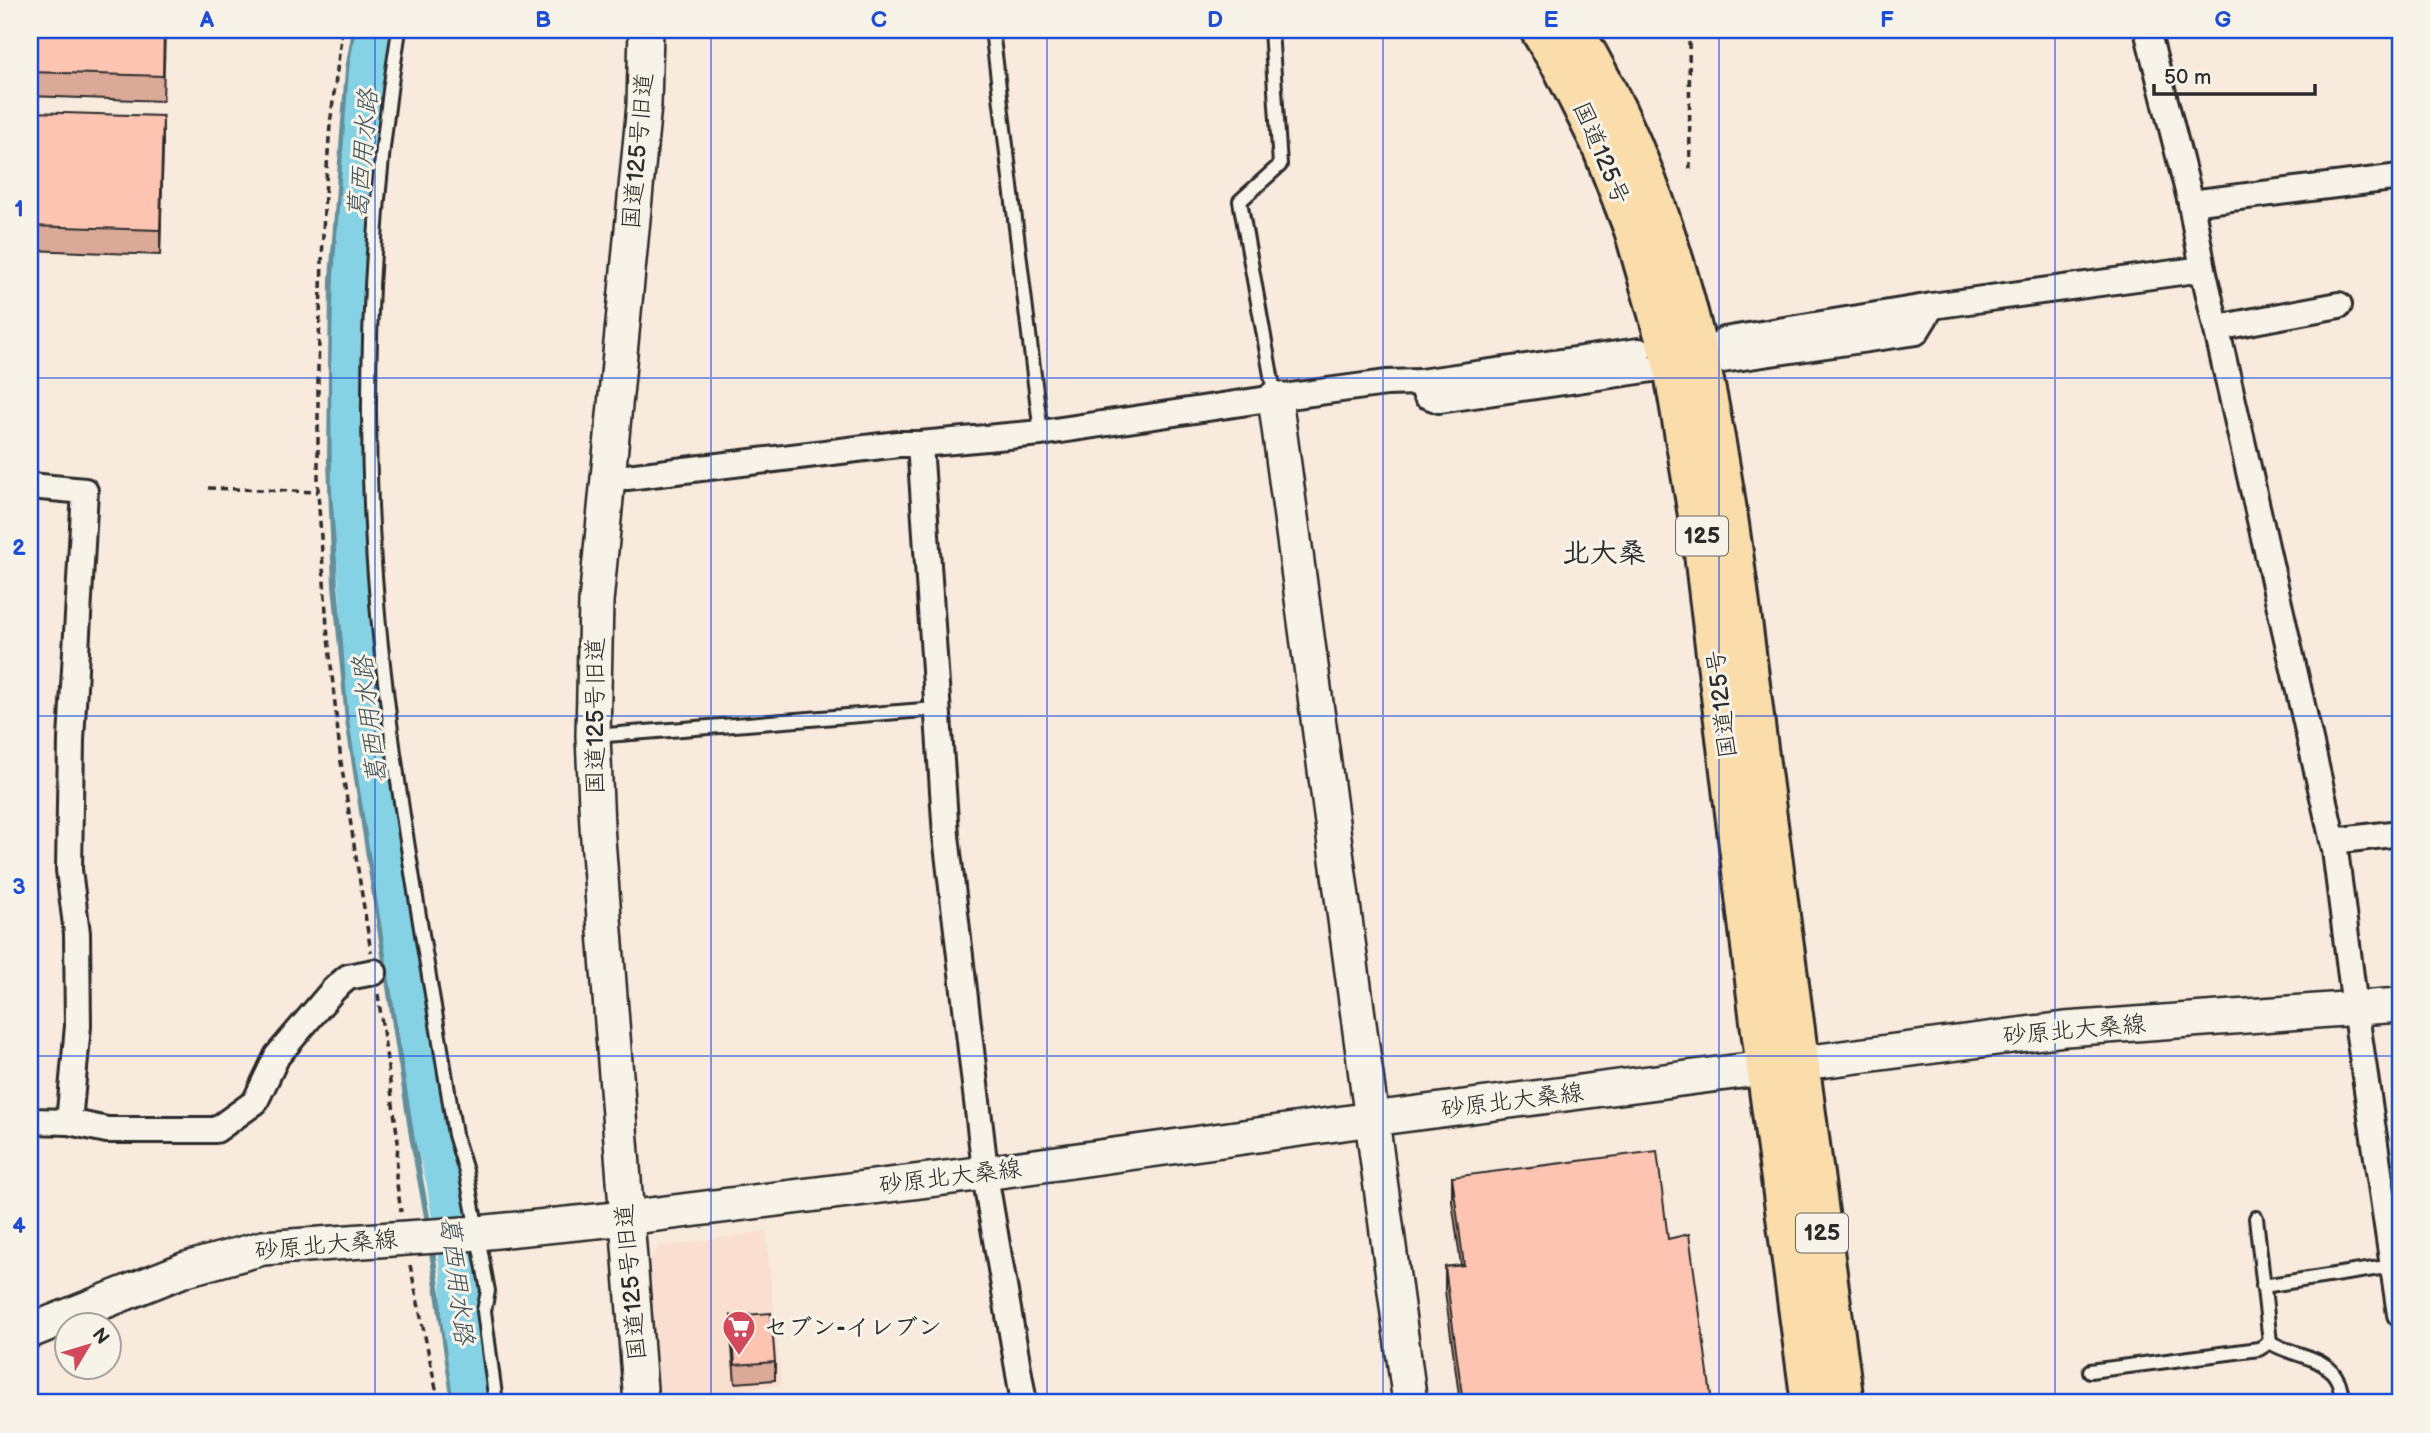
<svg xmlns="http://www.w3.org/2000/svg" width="2430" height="1433" viewBox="0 0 2430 1433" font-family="'Balsamiq Sans','Klee One',sans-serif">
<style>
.built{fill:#fadfd0}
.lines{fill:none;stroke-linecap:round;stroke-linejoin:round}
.stream{stroke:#628f9b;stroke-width:6}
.river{stroke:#86d2e5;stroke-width:38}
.lane-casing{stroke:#2b2b2b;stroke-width:18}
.street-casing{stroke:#2b2b2b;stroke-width:30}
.secondary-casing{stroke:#2b2b2b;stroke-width:38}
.highway-casing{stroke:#2b2b2b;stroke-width:44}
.path{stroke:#2b2b2b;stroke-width:3.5;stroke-dasharray:7 5;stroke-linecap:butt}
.lane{stroke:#f7f3e8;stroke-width:12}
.street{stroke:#f7f3e8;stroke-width:24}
.secondary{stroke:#f7f3e8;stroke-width:33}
.highway{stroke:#faddab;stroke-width:38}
.wall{fill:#daa998;stroke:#2b2b2b;stroke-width:2}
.shaded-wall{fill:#b18a7c;stroke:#2b2b2b;stroke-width:2}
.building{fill:#fdc5b1;stroke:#2b2b2b;stroke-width:2}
.grid{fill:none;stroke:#1d4ed8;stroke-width:2;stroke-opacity:0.55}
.labels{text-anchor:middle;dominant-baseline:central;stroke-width:6;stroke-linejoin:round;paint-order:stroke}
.shield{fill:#f7f3e8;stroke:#686764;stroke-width:2}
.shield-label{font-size:23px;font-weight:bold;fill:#2b2b2b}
.street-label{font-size:24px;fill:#2b2b2b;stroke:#f7f3e8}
.poi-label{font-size:24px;font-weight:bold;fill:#2b2b2b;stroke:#f7f3e8;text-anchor:start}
.water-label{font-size:26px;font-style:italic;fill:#42555a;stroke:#f7f3e8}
.quarter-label{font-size:28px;font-weight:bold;fill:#2b2b2b;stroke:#f7f3e8}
.neatline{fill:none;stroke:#1d4ed8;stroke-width:2.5}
.grid-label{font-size:23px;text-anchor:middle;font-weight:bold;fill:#1d4ed8}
</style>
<rect width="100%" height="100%" fill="#f8eadd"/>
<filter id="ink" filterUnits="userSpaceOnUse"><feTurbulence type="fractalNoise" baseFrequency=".0143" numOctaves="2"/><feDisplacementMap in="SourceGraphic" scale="14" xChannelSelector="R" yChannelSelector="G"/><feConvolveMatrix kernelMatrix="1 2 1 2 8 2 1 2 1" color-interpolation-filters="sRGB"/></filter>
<g filter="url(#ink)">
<path class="built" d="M 766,1231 L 781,1385 L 732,1391 L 734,1403 L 656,1403 L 645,1265 L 659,1247 Z"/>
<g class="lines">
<g class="stream">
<path d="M 355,30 L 348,69 L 332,279 L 330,461 L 335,585 L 348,720 L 412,1136 L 429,1227"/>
<path d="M 431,1245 L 454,1403"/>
</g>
<path class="river" d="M 375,30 L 368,71 L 353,278 L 350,369 L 351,490 L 367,712 L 434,1138 L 445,1179 L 460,1274 L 461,1318 L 473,1403"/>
<defs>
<g id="lane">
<path d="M 399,30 C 368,220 361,423 378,615 C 394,789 428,962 455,1135 L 466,1171 L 488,1291 L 484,1311 L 496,1403"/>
<path d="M 992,30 L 1041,433"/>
<path d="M 1271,30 L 1280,165 L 1240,201 L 1275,398"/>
<path d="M 594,736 L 936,709"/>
<path d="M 2256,1218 L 2270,1342 C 2290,1356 2327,1355 2338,1381 C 2341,1387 2341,1396 2343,1403"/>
<path d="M 2263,1286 L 2393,1266"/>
<path d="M 2090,1371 L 2259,1349 L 2270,1342"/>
</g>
<g id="street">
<path d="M 2147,30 L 2191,203 L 2203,269 L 2335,850 L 2355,1008 L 2400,1314"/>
<path d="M 2191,203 L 2400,177"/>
<path d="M 2217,328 L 2339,305"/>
<path d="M 1724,340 L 1932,306 L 2203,269"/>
<path d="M 1701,363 L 1916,332 L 1932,306"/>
<path d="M 1420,382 L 1426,395 L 1439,400 L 1673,366"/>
<path d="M 920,444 L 946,836 L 987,1187 L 1024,1403"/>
<path d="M 608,476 L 627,477 L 898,444 L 920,444 L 1041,433 L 1275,398 L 1386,383 L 1420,382 L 1639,351"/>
<path d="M 30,486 L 85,491 L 71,740 L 69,870 L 77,933 L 78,1026 L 69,1122 L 30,1121"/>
<path d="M 2333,841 L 2400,833"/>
<path d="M 69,1122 L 107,1130 L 216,1130 L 255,1102 L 277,1056 L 334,989 L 348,977 L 374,972"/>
</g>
<g id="secondary">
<path d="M 1275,398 L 1410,1403"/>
<path d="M 30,1331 L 186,1269 L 263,1248 L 478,1233 L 626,1218 L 985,1173 L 1372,1119 L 2065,1029 L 2400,1005"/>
<path d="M 641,1403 L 597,826 L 593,736 L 596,602 L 644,105 L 646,30"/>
</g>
<g id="highway">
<path d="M 1540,30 L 1563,68 L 1600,142 L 1634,230 L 1673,366 L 1703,545 L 1761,1030 L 1811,1403"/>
<path d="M 1573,30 C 1711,255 1728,524 1762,779 C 1789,987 1817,1195 1844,1403"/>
</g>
</defs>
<use href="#lane" class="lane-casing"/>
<use href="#street" class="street-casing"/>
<use href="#secondary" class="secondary-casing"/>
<use href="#highway" class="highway-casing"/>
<g class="path">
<path d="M 342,30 L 330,125 L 324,209 L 318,368 L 318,492 L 327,627 L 341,762 L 371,952"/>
<path d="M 1689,30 L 1690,172"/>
<path d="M 208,488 L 318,492"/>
<path d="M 378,994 L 398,1141 L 396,1177 L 401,1212"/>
<path d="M 410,1265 L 439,1403"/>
</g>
<use href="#lane" class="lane"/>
<use href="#street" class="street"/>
<use href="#secondary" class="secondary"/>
<use href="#highway" class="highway"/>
</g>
<g class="wall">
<path d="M 30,30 L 165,30 L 163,101 L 30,96 Z"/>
<path d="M 30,112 L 163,140 L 160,255 L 30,250 Z"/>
<path d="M 1452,1177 L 1668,1239 L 1712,1403 L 1460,1403 L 1445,1291 L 1445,1267 L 1461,1265 L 1452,1201 Z"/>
<path d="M 731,1316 L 775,1362 L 775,1380 L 735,1383 L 731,1335 Z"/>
</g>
<path class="shaded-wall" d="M 163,116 L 163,140 L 160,255 L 160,230 Z"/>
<g class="building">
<path d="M 30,30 L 164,30 L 163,76 L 30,72 Z"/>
<path d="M 30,112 L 163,116 L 160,230 L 30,226 Z"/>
<path d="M 1657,1151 L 1668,1239 L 1689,1234 L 1712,1403 L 1463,1403 L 1445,1267 L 1464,1265 L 1452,1177 Z"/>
<path d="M 771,1313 L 775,1362 L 735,1365 L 731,1316 Z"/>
</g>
</g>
<path class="grid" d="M 375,30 L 375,1403M 711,30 L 711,1403M 1047,30 L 1047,1403M 1383,30 L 1383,1403M 1719,30 L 1719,1403M 2055,30 L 2055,1403M 30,378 L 2400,378M 30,716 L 2400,716M 30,1056 L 2400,1056"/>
<defs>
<symbol id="supermarket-pin" viewBox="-11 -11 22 30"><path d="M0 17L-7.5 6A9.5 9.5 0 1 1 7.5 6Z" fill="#d1495b" stroke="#f7f3e8"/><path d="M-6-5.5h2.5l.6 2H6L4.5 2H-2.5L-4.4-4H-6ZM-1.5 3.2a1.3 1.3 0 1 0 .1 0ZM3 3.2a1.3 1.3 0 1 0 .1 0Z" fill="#fff"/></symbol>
</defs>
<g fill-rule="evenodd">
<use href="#supermarket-pin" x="720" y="1308" width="38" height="52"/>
</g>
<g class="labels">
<g class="shield">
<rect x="1676" y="516.5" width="52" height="39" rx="5"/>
<rect x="1796" y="1213.5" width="52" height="39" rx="5"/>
</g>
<g class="shield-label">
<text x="1702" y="536">125</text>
<text x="1822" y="1233">125</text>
</g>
<g class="street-label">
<text transform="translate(638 151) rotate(-85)">国道125号旧道</text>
<text transform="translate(1601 153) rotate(67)">国道125号</text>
<text transform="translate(1722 704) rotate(-97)">国道125号</text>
<text transform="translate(595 716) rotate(-90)">国道125号旧道</text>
<text transform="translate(2074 1030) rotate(-5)">砂原北大桑線</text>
<text transform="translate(1512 1101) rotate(-7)">砂原北大桑線</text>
<text transform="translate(950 1177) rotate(-7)">砂原北大桑線</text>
<text transform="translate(326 1245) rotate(-5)">砂原北大桑線</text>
<text transform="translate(631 1282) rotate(-95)">国道125号旧道</text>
</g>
<g class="poi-label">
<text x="764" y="1327">セブン-イレブン</text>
</g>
<g class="water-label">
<text transform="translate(364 154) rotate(-85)">葛西用水路</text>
<text transform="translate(371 720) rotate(-97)">葛西用水路</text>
<text transform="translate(456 1280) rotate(83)">葛西用水路</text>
</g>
<g class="quarter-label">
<text x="1604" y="553">北大桑</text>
</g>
</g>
<rect width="2430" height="1433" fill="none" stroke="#f7f3e8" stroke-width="77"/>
<g transform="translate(88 1346) rotate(52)"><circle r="33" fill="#f7f3e8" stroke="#a5a39c" stroke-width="2"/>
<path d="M0-5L12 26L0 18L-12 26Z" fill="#d1495b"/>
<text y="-10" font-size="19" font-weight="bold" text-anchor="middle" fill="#2b2b2b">N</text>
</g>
<path d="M2154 84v10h161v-10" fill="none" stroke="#2b2b2b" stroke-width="3.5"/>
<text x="2164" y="84" font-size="21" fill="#2b2b2b" stroke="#f7f3e8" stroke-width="5" paint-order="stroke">50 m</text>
<rect x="38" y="38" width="2354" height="1356" class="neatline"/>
<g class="grid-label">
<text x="207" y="27">A</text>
<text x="543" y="27">B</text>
<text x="879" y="27">C</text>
<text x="1215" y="27">D</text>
<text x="1551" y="27">E</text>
<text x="1887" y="27">F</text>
<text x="2223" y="27">G</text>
<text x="19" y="216">1</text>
<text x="19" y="555">2</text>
<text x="19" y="894">3</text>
<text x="19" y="1233">4</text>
</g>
</svg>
